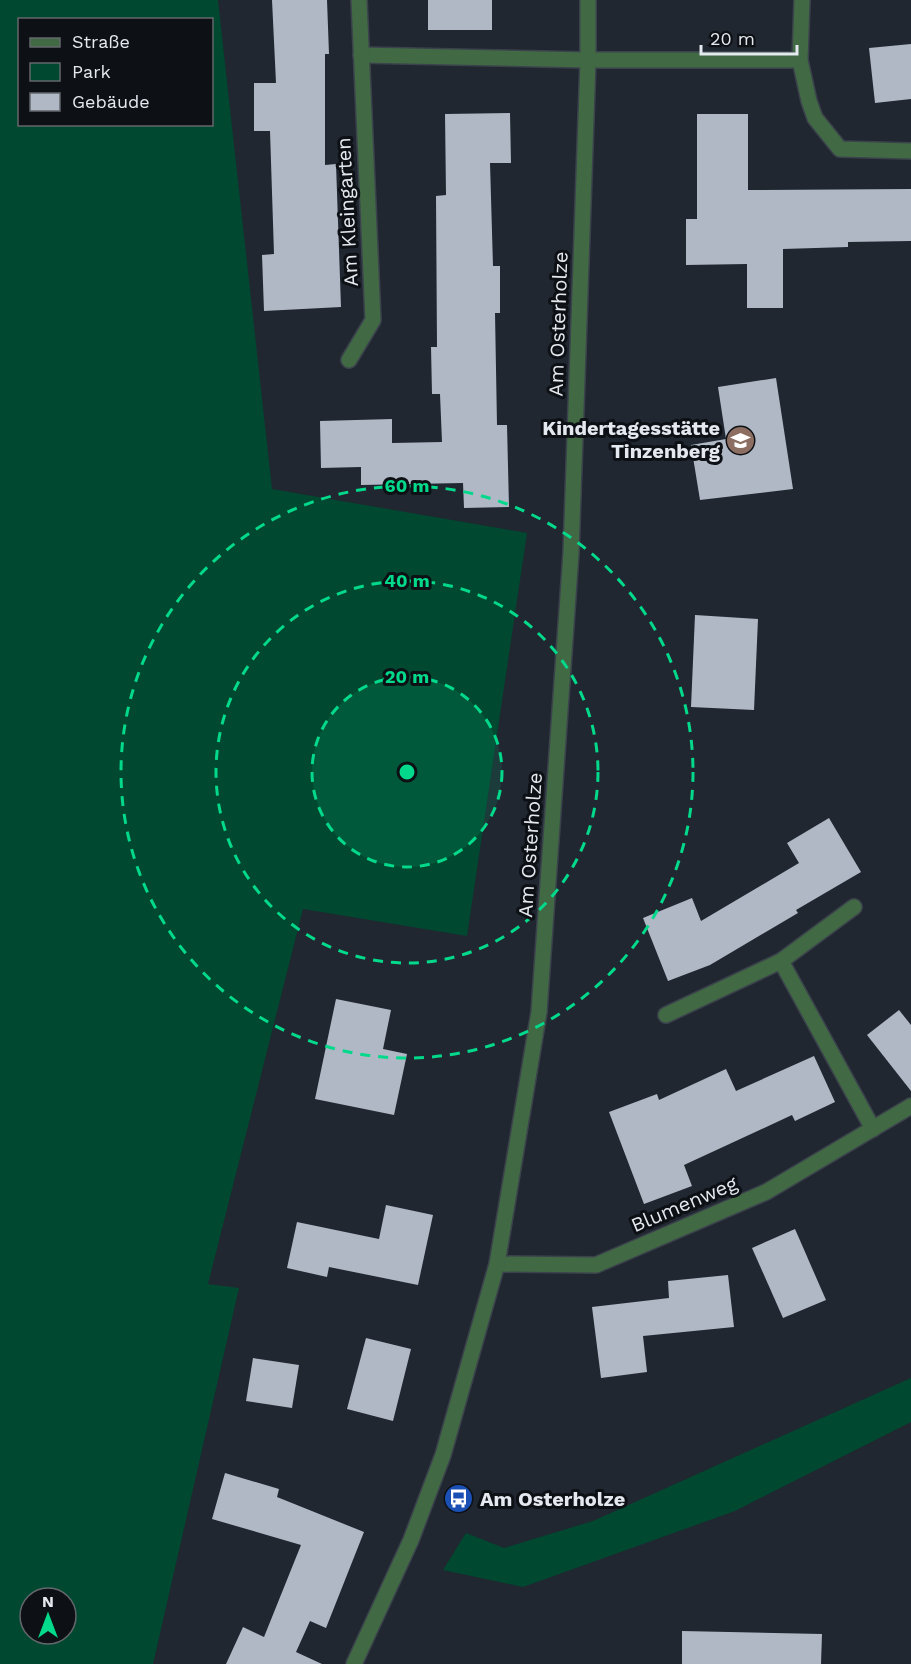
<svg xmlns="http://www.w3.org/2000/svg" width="911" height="1664" viewBox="0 0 911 1664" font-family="'Work Sans',sans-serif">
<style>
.green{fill:#00482f;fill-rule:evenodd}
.building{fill:#b0b8c6}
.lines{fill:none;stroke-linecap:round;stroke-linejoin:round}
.minor-casing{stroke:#3b424c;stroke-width:18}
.minor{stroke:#406944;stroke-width:15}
.ring{fill:none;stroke:#02d98b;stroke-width:3;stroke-dasharray:10 8}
.labels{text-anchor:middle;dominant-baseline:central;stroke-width:6;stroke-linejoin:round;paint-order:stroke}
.street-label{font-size:20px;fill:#e4e9f0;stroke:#0d1014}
.poi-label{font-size:20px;font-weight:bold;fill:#e4e9f0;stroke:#0d1014;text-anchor:end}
.centre{fill:#02d98b;stroke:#0d1014;stroke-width:3}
.ring-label{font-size:18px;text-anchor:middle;font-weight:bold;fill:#02d98b;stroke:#0d1014;stroke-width:6;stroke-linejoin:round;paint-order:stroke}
</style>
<rect width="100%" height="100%" fill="#202731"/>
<g class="green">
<path d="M 0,0 L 218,0 L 272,489 L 527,533 L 467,936 L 303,909 L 208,1284 L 239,1288 L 153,1664 L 0,1664 ZM 20,20 L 212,20 L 212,124 L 20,124 ZM 30,1598 L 66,1598 L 66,1634 L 30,1634 Z"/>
<path d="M 911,1378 L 911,1422 L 735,1511 L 523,1587 L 443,1570 L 466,1533 L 504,1548 L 593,1521 Z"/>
</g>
<g class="building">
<path d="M 272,0 L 327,0 L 329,54 L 325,54 L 325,165 L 336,164 L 341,307 L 264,311 L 262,255 L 274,254 L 270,131 L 254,131 L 254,83 L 276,83 Z"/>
<rect x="428" y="0" width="64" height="30"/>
<path d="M 911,44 L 911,99 L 875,103 L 869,48 Z"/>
<path d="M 510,113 L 511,163 L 490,163 L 493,266 L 500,266 L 500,313 L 495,313 L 497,425 L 507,425 L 509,507 L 464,508 L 463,483 L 361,485 L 361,467 L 321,468 L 320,421 L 392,419 L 392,443 L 442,442 L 440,394 L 432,394 L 431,347 L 437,347 L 436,196 L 446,195 L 445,114 Z"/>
<path d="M 697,114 L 748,114 L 748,190 L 911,189 L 911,241 L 848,242 L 848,247 L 783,249 L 783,308 L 747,308 L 747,264 L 686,265 L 686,219 L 697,219 Z"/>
<path d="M 776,378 L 793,489 L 700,500 L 691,445 L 726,439 L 718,387 Z"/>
<path d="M 695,615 L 758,619 L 754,710 L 691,707 Z"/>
<path d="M 829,818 L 861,872 L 796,910 L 798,913 L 710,965 L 668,981 L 643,918 L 692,898 L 701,921 L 799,863 L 787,843 Z"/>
<path d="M 336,999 L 391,1010 L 383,1049 L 407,1054 L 394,1115 L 315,1099 Z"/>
<path d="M 899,1010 L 911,1025 L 911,1091 L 867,1035 Z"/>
<path d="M 814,1056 L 835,1102 L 795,1121 L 792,1115 L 684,1165 L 692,1186 L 644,1204 L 609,1112 L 657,1094 L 659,1100 L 726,1069 L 736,1091 Z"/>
<path d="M 386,1205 L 433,1215 L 418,1285 L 329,1267 L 327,1277 L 287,1268 L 297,1222 L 379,1239 Z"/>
<path d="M 795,1229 L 826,1300 L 783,1318 L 752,1248 Z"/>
<path d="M 728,1275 L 734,1327 L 643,1336 L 647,1372 L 601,1378 L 592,1307 L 669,1298 L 668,1281 Z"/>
<path d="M 366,1338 L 411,1349 L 393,1421 L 347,1409 Z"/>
<path d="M 253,1358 L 299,1365 L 292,1408 L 246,1401 Z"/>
<path d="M 225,1473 L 279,1489 L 277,1497 L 364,1532 L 326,1628 L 310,1621 L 296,1652 L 322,1664 L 226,1664 L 243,1627 L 264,1637 L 301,1545 L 212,1519 Z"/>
<path d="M 682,1631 L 822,1634 L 821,1664 L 682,1664 Z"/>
</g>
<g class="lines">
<defs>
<g id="minor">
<path d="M 802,0 L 800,60 L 809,101 L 815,118 L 840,149 L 911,151"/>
<path d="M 361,55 L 588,60 L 800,60"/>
<path d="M 349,360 L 373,320 L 359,0"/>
<path d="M 781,961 L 873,1129"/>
<path d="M 666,1015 L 781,961 L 854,907"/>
<path d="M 497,1264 L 596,1265 L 766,1192 L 911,1106"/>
<path d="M 354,1664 L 411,1540 L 443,1455 L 497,1264 L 539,1012 L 571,553 L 588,60 L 588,0"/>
</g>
</defs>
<use href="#minor" class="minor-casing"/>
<use href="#minor" class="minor"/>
</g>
<circle cx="407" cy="772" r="95" fill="#02d98b" fill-opacity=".12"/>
<g class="ring">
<circle cx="407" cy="772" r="95"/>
<circle cx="407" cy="772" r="191"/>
<circle cx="407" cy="772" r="286"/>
</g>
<defs>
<symbol id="school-disc" viewBox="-11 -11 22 22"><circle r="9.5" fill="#8d6e63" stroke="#0d1014"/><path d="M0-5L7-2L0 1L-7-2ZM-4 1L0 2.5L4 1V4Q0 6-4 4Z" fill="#fff"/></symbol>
<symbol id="bus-disc" viewBox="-11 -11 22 22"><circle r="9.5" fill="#1a4fb4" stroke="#0d1014"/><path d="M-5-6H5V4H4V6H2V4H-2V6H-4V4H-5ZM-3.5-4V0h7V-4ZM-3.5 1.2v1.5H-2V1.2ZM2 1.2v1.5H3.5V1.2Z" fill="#fff"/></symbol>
</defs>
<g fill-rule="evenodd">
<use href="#school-disc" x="724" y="424" width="33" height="33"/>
<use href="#bus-disc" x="442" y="1482" width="33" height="33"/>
</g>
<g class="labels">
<g class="street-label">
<text transform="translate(347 212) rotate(-93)">Am Kleingarten</text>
<text transform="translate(558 324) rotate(-88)">Am Osterholze</text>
<text transform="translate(530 845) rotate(-86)">Am Osterholze</text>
<text transform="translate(684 1204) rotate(-23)">Blumenweg</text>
</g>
<g class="poi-label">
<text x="720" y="428">Kindertagesstätte<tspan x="720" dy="23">Tinzenberg</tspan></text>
<text x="480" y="1499" text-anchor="start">Am Osterholze</text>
</g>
</g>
<circle cx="407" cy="772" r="9" class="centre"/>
<g class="ring-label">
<text x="407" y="492">60 m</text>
<text x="407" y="587">40 m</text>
<text x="407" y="683">20 m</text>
</g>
<rect x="18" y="18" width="195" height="108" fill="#0d1014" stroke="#63676c" stroke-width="1.5"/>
<rect x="30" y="38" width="30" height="9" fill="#406944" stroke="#63676c" stroke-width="1.5"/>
<text x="72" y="48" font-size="18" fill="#e4e9f0">Straße</text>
<rect x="30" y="63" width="30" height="18" fill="#00482f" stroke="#63676c" stroke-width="1.5"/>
<text x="72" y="78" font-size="18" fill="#e4e9f0">Park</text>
<rect x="30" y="93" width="30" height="18" fill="#b0b8c6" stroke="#63676c" stroke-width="1.5"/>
<text x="72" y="108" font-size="18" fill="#e4e9f0">Gebäude</text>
<g transform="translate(48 1616)"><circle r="28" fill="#0d1014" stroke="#63676c" stroke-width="1.5"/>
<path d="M0-4.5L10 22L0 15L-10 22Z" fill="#02d98b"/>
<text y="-9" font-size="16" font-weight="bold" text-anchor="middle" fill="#e4e9f0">N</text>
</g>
<path d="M701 45v9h96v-9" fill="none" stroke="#e4e9f0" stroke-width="3"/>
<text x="710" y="45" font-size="18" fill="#e4e9f0" stroke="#0d1014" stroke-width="4.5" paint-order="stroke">20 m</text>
</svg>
